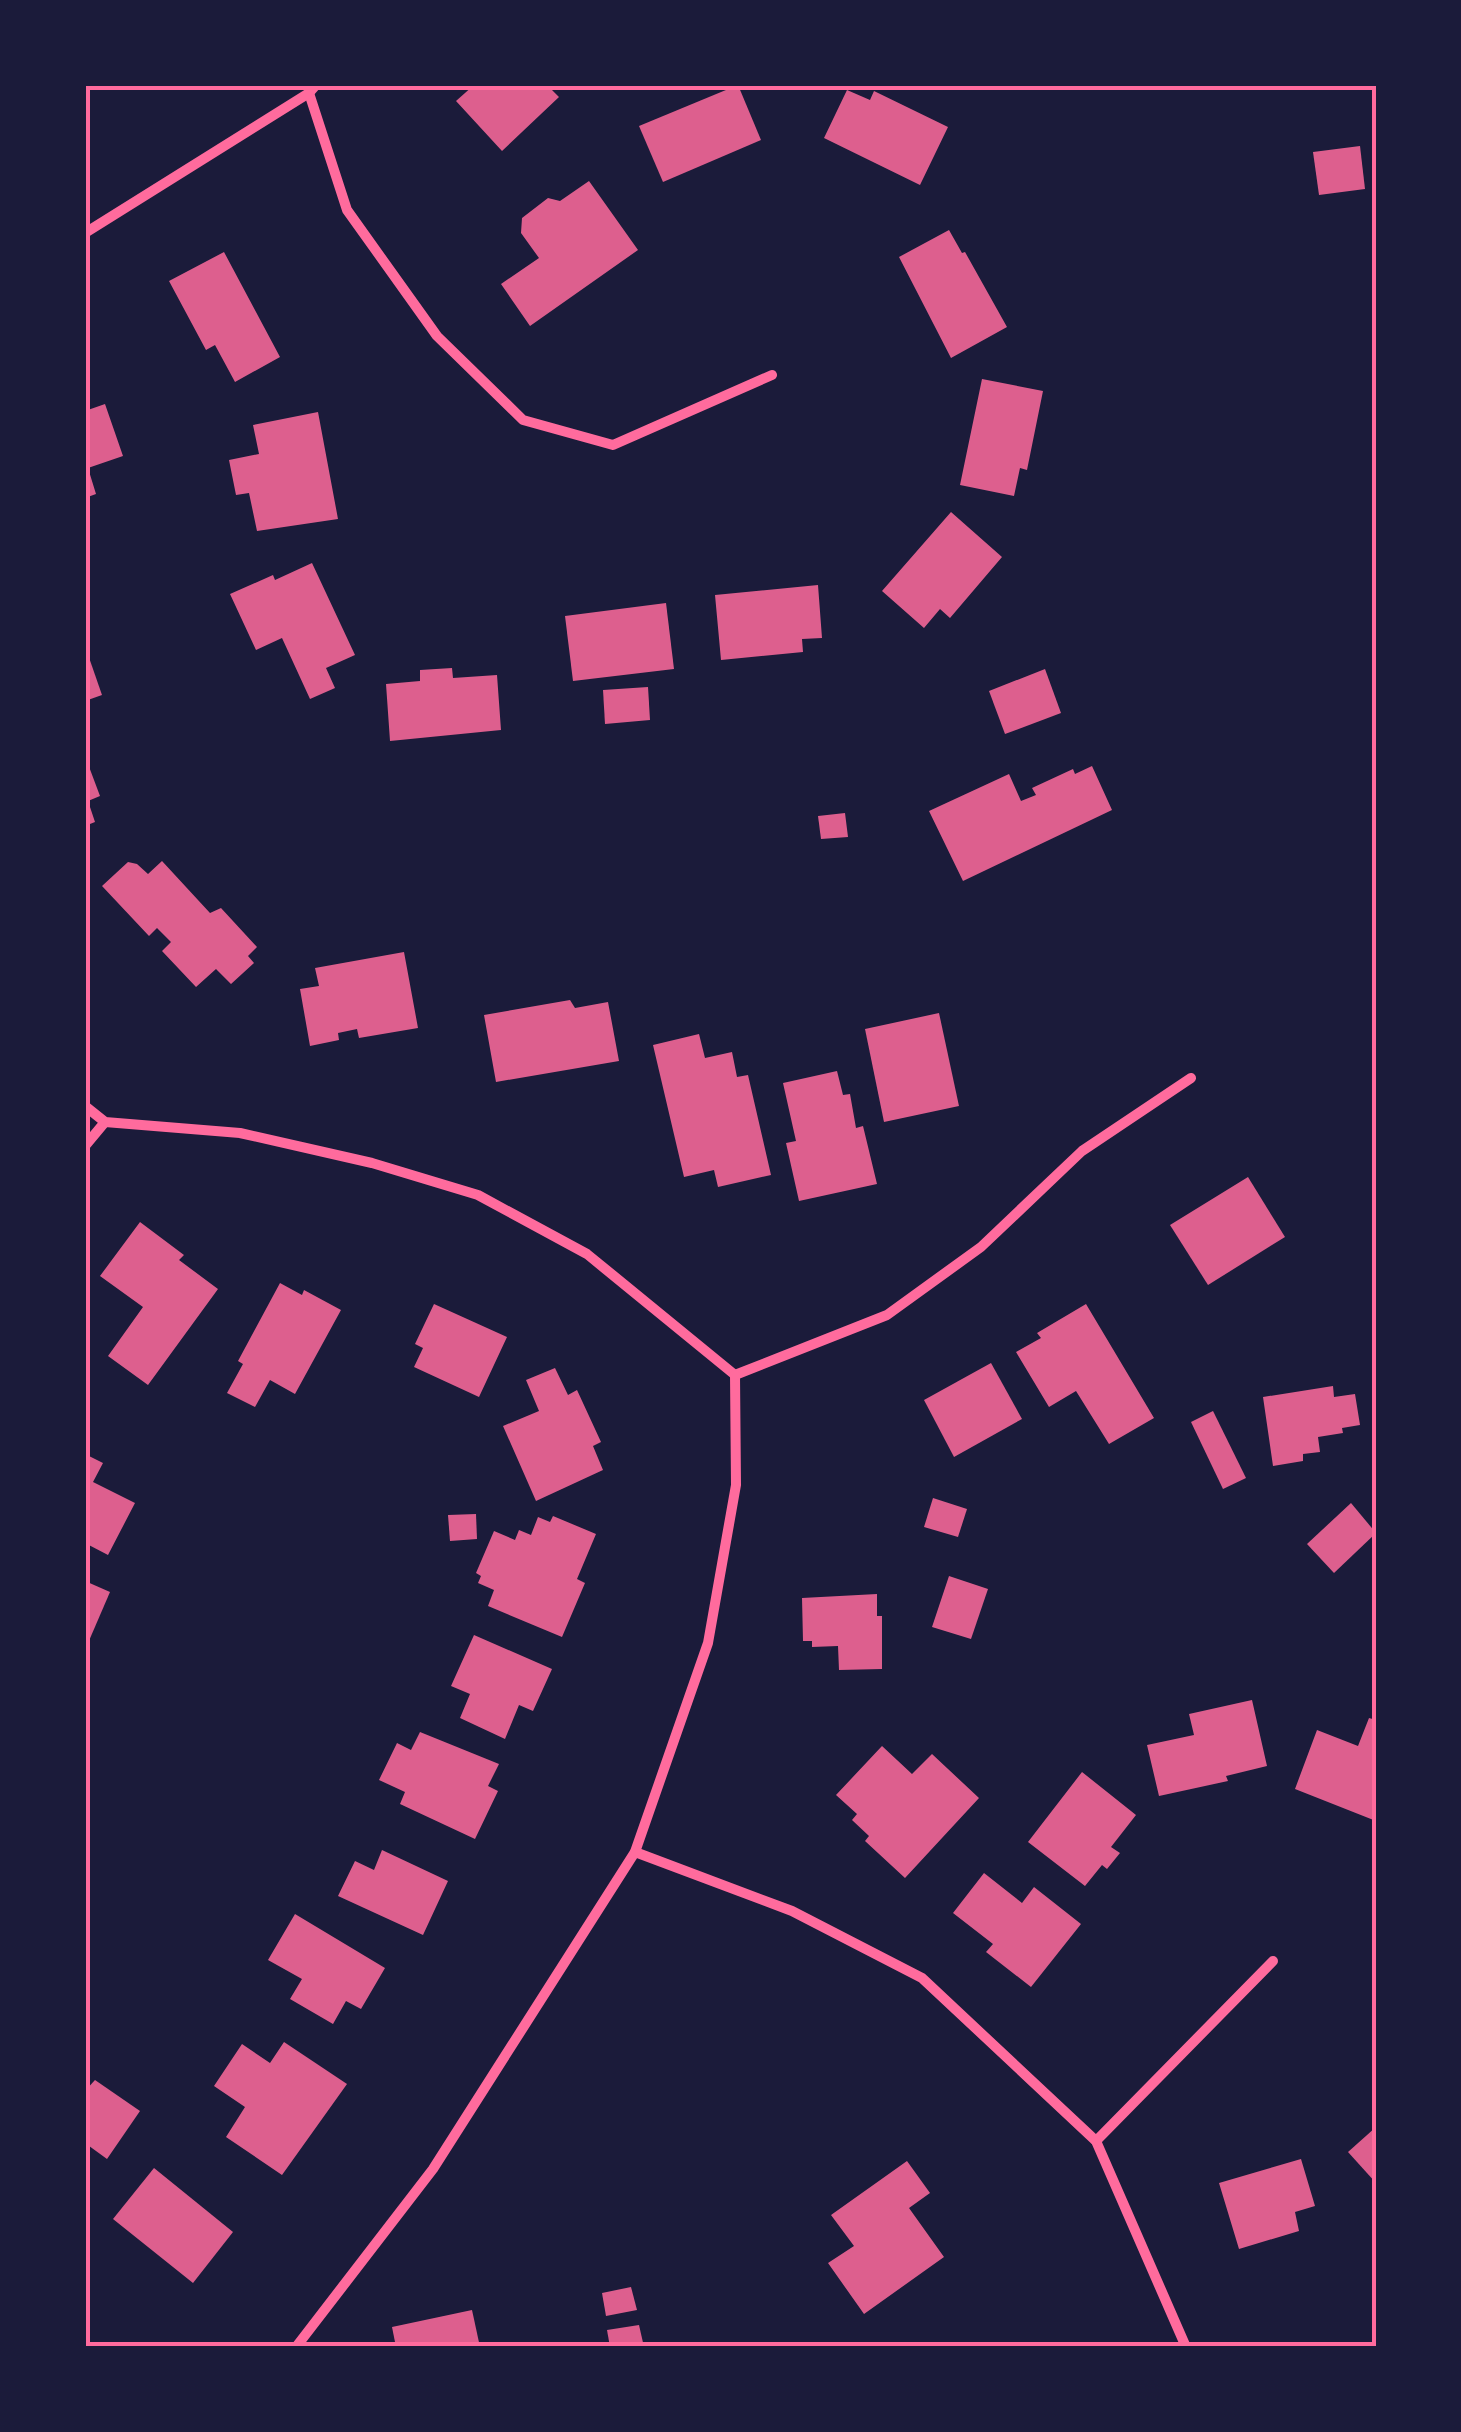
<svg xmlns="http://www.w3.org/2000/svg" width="1461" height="2432" viewBox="0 0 1461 2432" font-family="Rubik,sans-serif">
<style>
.building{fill:#dd5f8e}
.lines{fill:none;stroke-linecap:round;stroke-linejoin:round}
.minor{stroke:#ff6b9d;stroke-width:10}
.neatline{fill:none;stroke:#ff6b9d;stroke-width:4}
</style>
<rect width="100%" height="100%" fill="#1b1b3a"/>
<g class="building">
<path d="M 474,85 L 557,85 L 552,90 L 559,97 L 502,151 L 456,101 Z"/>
<path d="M 738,85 L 761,140 L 663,182 L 639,126 Z"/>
<path d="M 847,90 L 870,100 L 874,91 L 948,127 L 920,185 L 824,138 Z"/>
<path d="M 1360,146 L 1365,189 L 1319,195 L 1313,152 Z"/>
<path d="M 589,181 L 638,250 L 530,326 L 501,284 L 539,258 L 521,233 L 522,218 L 548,198 L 560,201 Z"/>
<path d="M 949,230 L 962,253 L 965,252 L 1007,327 L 951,358 L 899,257 Z"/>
<path d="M 224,252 L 280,357 L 235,382 L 215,345 L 206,350 L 169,281 Z"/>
<path d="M 982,379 L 1043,391 L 1027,470 L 1020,468 L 1014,496 L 960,485 Z"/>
<path d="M 105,404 L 123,456 L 88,468 L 96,494 L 85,498 L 85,411 Z"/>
<path d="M 318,412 L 338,519 L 257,531 L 249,493 L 236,495 L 229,460 L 259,454 L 253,425 Z"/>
<path d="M 951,512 L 1002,557 L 950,618 L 940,609 L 924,628 L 882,591 Z"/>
<path d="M 312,563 L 355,655 L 326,668 L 335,688 L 310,699 L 282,638 L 256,650 L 230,594 L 273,575 L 275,580 Z"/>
<path d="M 818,585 L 822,638 L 802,639 L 803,652 L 721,660 L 715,595 Z"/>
<path d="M 666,603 L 674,669 L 573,681 L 565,616 Z"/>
<path d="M 85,646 L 102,695 L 85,701 Z"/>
<path d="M 452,668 L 453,678 L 497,675 L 501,730 L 390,741 L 386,684 L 420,681 L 420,670 Z"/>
<path d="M 1045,669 L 1061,713 L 1005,734 L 989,691 Z"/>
<path d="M 648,687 L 650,720 L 605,724 L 603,690 Z"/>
<path d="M 85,756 L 100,796 L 88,801 L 95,822 L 85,826 Z"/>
<path d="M 1092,766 L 1112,810 L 963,881 L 929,811 L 1009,774 L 1021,801 L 1036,795 L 1032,788 L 1073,769 L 1075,774 Z"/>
<path d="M 845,813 L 848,837 L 821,839 L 818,816 Z"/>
<path d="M 162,861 L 210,913 L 221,908 L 257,947 L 248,956 L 254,963 L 231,984 L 216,969 L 196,987 L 162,951 L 171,942 L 157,928 L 149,936 L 102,886 L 128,862 L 137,864 L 148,874 Z"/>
<path d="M 404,952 L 418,1028 L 359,1038 L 357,1029 L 338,1033 L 339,1040 L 310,1046 L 300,989 L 319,986 L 315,968 Z"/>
<path d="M 570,1000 L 575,1008 L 608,1002 L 619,1061 L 496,1082 L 484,1015 Z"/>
<path d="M 939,1013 L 959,1106 L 884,1122 L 865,1029 Z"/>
<path d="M 699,1034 L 705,1058 L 732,1052 L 737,1077 L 748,1075 L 771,1175 L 718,1187 L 714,1170 L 684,1177 L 653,1045 Z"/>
<path d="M 837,1071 L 843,1095 L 850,1094 L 856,1128 L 863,1126 L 877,1184 L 799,1201 L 786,1143 L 796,1141 L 783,1083 Z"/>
<path d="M 1248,1177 L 1285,1237 L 1208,1285 L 1170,1225 Z"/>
<path d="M 140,1222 L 184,1255 L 179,1260 L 218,1289 L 148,1385 L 108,1356 L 143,1307 L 100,1276 Z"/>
<path d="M 280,1283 L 302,1295 L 304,1290 L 341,1310 L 295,1394 L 270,1380 L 255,1407 L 227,1393 L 243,1364 L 238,1361 Z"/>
<path d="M 434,1304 L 507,1337 L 479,1397 L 414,1367 L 423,1348 L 415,1344 Z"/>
<path d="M 1086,1304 L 1154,1418 L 1109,1444 L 1076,1391 L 1049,1407 L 1016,1352 L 1041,1338 L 1037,1333 Z"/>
<path d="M 991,1363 L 1022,1419 L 954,1457 L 924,1400 Z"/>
<path d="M 555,1368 L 568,1395 L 577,1390 L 601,1442 L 593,1446 L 603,1470 L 536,1501 L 503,1426 L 539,1411 L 526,1380 Z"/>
<path d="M 1333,1386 L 1334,1397 L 1355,1394 L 1360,1425 L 1342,1428 L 1343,1433 L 1318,1437 L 1320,1452 L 1303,1454 L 1303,1461 L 1273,1466 L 1263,1397 Z"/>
<path d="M 1213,1411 L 1246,1478 L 1223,1489 L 1191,1422 Z"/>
<path d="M 85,1454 L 103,1463 L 93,1482 L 135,1503 L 108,1555 L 85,1543 Z"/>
<path d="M 933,1498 L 967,1509 L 958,1537 L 924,1527 Z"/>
<path d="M 1351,1503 L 1376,1533 L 1334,1573 L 1307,1544 Z"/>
<path d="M 476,1514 L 477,1539 L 450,1541 L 448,1515 Z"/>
<path d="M 553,1516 L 596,1534 L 577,1579 L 585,1583 L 562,1637 L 488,1606 L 494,1590 L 478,1583 L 481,1576 L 476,1573 L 494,1531 L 515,1540 L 519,1530 L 531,1535 L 538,1517 L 550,1522 Z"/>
<path d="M 949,1576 L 988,1589 L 971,1639 L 932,1627 Z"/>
<path d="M 85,1581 L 110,1592 L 85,1650 Z"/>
<path d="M 877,1594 L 877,1616 L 882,1616 L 882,1669 L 839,1670 L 838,1646 L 812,1647 L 812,1641 L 803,1641 L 802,1598 Z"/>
<path d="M 474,1635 L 552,1669 L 533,1711 L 519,1705 L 505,1739 L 460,1718 L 470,1694 L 451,1686 Z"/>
<path d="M 1252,1700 L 1267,1766 L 1226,1776 L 1228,1781 L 1159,1796 L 1147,1745 L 1194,1735 L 1189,1714 Z"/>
<path d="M 1369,1718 L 1376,1720 L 1376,1821 L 1295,1789 L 1317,1730 L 1358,1746 Z"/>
<path d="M 420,1732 L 499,1764 L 488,1786 L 498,1791 L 475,1839 L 400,1804 L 405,1792 L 379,1780 L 397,1743 L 411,1750 Z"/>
<path d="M 882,1746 L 912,1774 L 932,1754 L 979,1798 L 905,1878 L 865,1841 L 869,1836 L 852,1820 L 857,1814 L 836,1795 Z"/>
<path d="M 1082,1772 L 1136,1815 L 1111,1847 L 1120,1853 L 1107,1869 L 1102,1865 L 1085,1886 L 1028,1842 Z"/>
<path d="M 382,1850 L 448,1881 L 423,1935 L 338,1896 L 355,1861 L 374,1870 Z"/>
<path d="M 984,1873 L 1022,1903 L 1034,1887 L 1081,1924 L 1031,1987 L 986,1952 L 993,1944 L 953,1913 Z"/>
<path d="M 295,1914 L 385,1968 L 361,2009 L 346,2001 L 333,2024 L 290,1999 L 302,1979 L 268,1960 Z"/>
<path d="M 284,2042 L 347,2084 L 282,2175 L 226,2137 L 245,2107 L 214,2086 L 242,2044 L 270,2063 Z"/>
<path d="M 95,2080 L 140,2111 L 107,2159 L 85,2143 L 85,2091 Z"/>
<path d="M 1376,2127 L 1376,2183 L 1348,2152 Z"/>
<path d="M 1301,2159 L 1315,2206 L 1295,2212 L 1299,2231 L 1239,2249 L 1219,2183 Z"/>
<path d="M 907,2161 L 930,2193 L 909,2208 L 944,2257 L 864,2314 L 828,2263 L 854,2246 L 831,2215 Z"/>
<path d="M 154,2168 L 233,2232 L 193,2283 L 113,2219 Z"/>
<path d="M 631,2287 L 637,2310 L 606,2316 L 602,2293 Z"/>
<path d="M 472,2310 L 480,2347 L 396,2347 L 392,2327 Z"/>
<path d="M 639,2325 L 644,2347 L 610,2347 L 607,2330 Z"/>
</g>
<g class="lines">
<g class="minor">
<path d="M 309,93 L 347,210 L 437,336 L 523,420 L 613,445 L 772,375"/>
<path d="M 85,233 L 309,93 L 316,85"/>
<path d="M 85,1106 L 105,1122 L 240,1133 L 372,1163 L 478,1195 L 587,1254 L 735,1375"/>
<path d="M 85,1146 L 105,1122"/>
<path d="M 735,1375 L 887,1315 L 981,1247 L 1082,1151 L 1191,1078"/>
<path d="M 635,1852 L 792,1911 L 922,1978 L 1096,2141 L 1186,2347"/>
<path d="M 1096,2141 L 1273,1961"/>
<path d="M 296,2347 L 433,2169 L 635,1852 L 708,1643 L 736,1485 L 735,1375"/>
</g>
</g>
<rect width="1461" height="2432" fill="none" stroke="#1b1b3a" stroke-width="175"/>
<rect x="88" y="88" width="1286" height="2256" class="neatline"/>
</svg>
